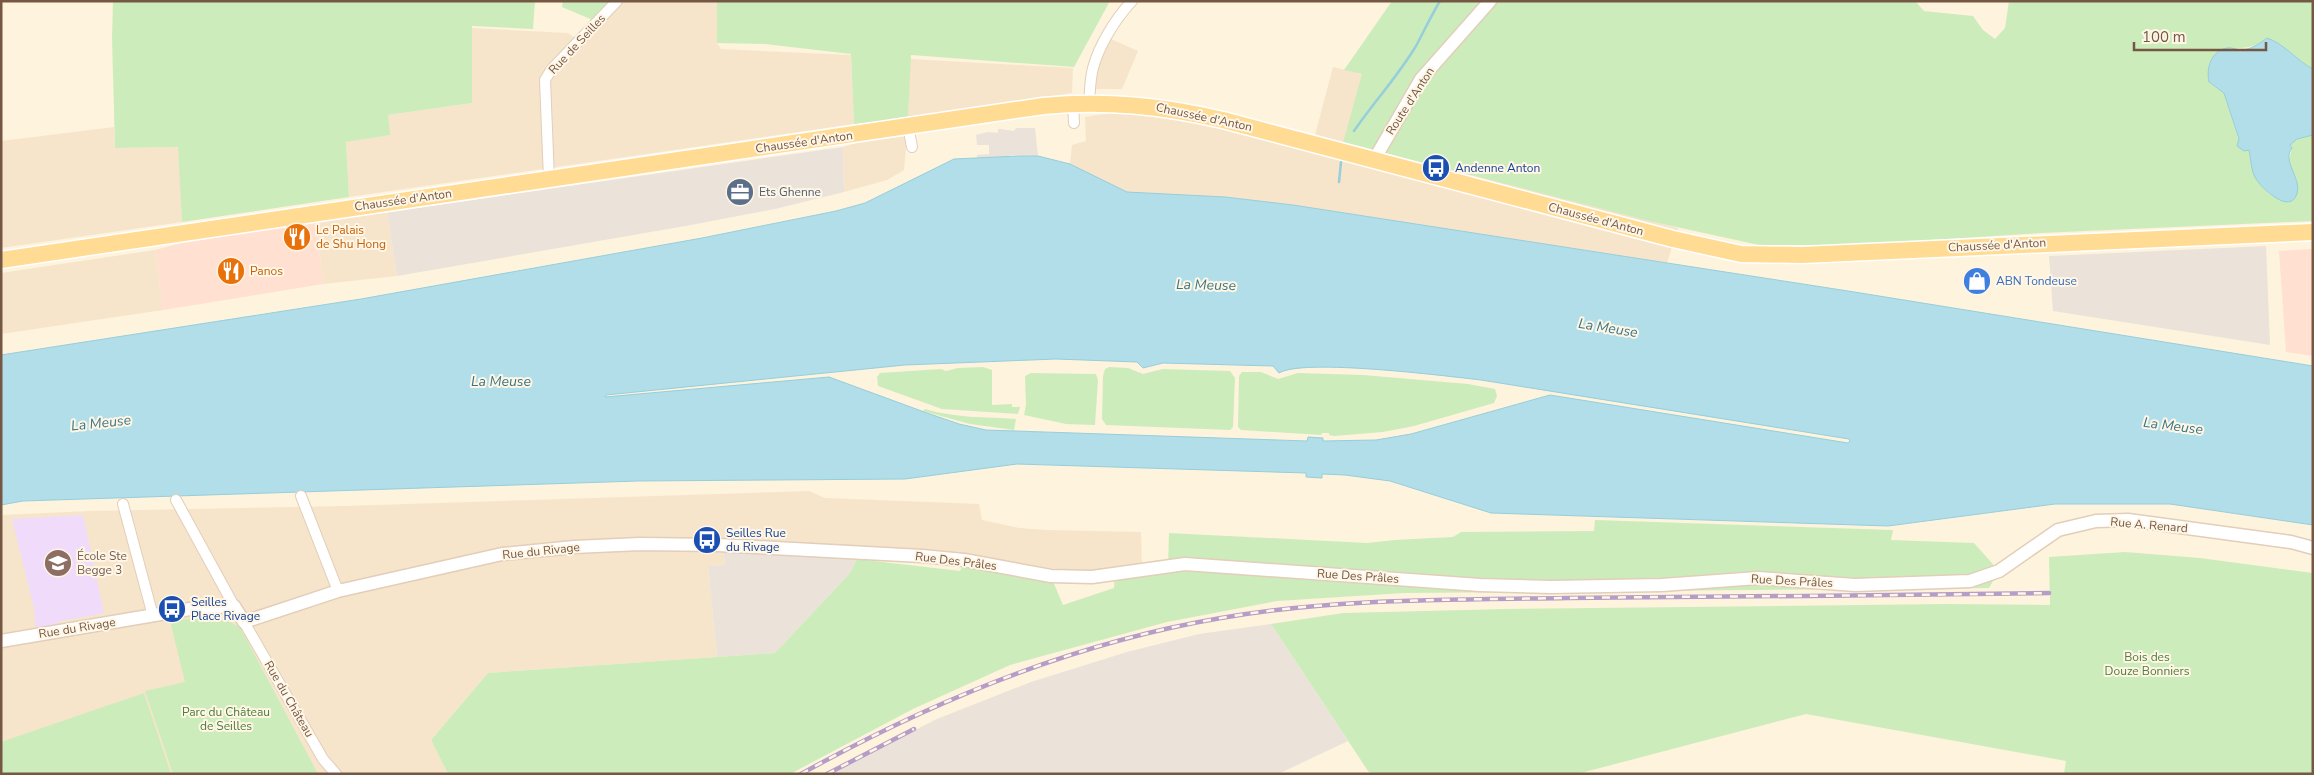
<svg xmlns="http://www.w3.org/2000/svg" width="2314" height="775" viewBox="0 0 2314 775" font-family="'Nunito Sans',sans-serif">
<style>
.residential{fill:#f6e5cb}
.commercial{fill:#ffe0d1}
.industrial{fill:#ebe3da}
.education{fill:#f0dbfa}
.green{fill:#cdecbc}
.water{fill:#b1dee8;stroke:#96cedb;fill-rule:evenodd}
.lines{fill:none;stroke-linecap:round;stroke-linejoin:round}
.stream{stroke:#96cedb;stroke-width:2.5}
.minor-casing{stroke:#e2ceb9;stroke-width:12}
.tertiary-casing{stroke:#e2ceb9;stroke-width:15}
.primary-casing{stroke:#fff;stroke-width:19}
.minor{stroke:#fff;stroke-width:10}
.tertiary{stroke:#fff;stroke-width:12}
.primary{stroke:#ffdb94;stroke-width:16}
.rail-casing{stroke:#b59dc7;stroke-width:4.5}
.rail{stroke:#fff6e6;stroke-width:2.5;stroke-dasharray:8;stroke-linecap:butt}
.labels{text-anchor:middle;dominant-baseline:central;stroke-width:4;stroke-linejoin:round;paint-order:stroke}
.street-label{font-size:12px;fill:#755844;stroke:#fff6e6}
.transit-label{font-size:12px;fill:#164399;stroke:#fff6e6;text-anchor:start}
.service-label{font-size:12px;fill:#4e5e75;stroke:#fff6e6;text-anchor:start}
.food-label{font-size:12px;fill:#c56008;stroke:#fff6e6;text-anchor:start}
.shop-label{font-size:12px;fill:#366cbe;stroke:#fff6e6;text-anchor:start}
.education-label{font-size:12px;fill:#785e54;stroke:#fff6e6;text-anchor:start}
.park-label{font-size:12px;fill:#4c7d3b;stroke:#fff6e6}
.water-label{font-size:14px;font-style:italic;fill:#3a7584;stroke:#fff6e6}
</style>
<rect width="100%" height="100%" fill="#fef3dd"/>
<g class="residential">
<path d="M 620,1 L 717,1 L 717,43 L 721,49 L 851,55 L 854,124 L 349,197 L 346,141 L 389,135 L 388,115 L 472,103 L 472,28 L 568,33 L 581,42 Z"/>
<path d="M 1111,39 L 1138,51 L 1122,89 L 1093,89 L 1094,70 Z"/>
<path d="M 910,59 L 1073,68 L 1072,93 L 908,118 Z"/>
<path d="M 1333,67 L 1362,74 L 1374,159 L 1385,153 L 1678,228 L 1667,263 L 1293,205 L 1225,197 L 1127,192 L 1070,164 L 1072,145 L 1086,141 L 1085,117 L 1110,113 L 1145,113 L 1225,128 L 1323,154 L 1315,135 Z"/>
<path d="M 114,127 L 115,148 L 179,147 L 182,222 L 1,248 L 1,141 Z"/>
<path d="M 907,136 L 904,170 L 887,180 L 844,192 L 843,147 L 863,141 Z"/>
<path d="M 387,212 L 397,276 L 323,284 L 316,222 Z"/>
<path d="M 155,250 L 163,310 L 1,334 L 1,273 Z"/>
<path d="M 809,491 L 825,498 L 979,504 L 982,520 L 1019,528 L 1047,530 L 1141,532 L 1142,565 L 1079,572 L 990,559 L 723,549 L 725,565 L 708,566 L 717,657 L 488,673 L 431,740 L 448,774 L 1,774 L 1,515 L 90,511 L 344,506 Z"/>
</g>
<g class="commercial">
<path d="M 316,222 L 323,284 L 163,310 L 155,250 L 182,243 Z"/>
<path d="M 2313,249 L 2313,356 L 2286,352 L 2279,251 Z"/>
</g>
<g class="industrial">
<path d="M 1016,128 L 1035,128 L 1038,156 L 1010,155 L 1011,194 L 980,190 L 977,155 L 989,154 L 989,145 L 977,145 L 976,135 L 988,132 L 998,133 L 998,129 L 1001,129 L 1014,131 Z"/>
<path d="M 843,147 L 844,192 L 775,209 L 691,225 L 397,276 L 387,212 Z"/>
<path d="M 2266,246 L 2270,345 L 2053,311 L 2049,256 Z"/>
<path d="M 723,549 L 857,559 L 850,573 L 775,653 L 717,657 L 708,566 L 725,565 Z"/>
<path d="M 1271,624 L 1348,741 L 1278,774 L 828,774 L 937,719 L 1031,682 L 1127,652 L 1199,634 Z"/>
</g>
<path class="education" d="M 83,515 L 104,613 L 57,622 L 57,626 L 36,631 L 34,608 L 12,519 Z"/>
<g class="green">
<path d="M 113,1 L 535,1 L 533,29 L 472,26 L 472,103 L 388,115 L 390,135 L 346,142 L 349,197 L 182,222 L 178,147 L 115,148 L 112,38 Z"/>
<path d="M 563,1 L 613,1 L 595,21 L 562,7 Z"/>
<path d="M 717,1 L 1110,1 L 1074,67 L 911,55 L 908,118 L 854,124 L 851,54 L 765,44 L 717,43 Z"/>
<path d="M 1392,1 L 1915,1 L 1924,11 L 1973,16 L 1983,30 L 1995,39 L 2005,28 L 2009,1 L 2313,1 L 2313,69 C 2297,61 2285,44 2267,38 C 2252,49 2245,48 2228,48 C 2225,48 2222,51 2217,52 L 2211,84 L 2224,93 L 2238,138 L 2249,150 L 2254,175 L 2268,193 L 2274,197 L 2289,161 L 2292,147 L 2289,145 L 2297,139 L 2313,135 L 2313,221 L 2041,233 L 1851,245 L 1759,245 L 1649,221 L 1385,153 L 1396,128 L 1377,151 L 1341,150 L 1362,74 L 1344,70 Z"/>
<path d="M 983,367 L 992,370 L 992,405 L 1012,404 L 1012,407 L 1020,407 L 1018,414 L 942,409 L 878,386 L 877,377 L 880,373 L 941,369 L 946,371 L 958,368 Z"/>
<path d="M 1109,367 L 1128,368 L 1143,374 L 1163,369 L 1230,371 L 1235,378 L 1233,427 L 1230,430 L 1106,425 L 1102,419 L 1103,376 L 1105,369 Z"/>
<path d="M 1242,372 L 1261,372 L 1278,379 L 1298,373 L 1363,375 L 1468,384 L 1495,389 L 1497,396 L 1494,403 L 1414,426 L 1383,432 L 1334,436 L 1329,435 L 1329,433 L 1322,433 L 1321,435 L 1241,430 L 1238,427 L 1239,376 Z"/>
<path d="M 1031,373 L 1096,374 L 1098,380 L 1095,425 L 1066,424 L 1024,415 L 1026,405 L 1025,376 Z"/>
<path d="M 925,409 C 955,418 985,417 1016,419 L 1014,430 L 970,424 L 930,413 L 923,411 Z"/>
<path d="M 1595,520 L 1893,530 L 1891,540 L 1974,543 L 1999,571 L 1989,588 L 1404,593 L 1277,601 L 1167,622 L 1010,665 L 913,709 L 790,774 L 448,774 L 431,740 L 488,673 L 775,653 L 850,573 L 857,559 L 960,571 L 963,564 L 1052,579 L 1063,605 L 1114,588 L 1115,574 L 1168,567 L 1169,533 L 1367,543 L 1395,540 L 1453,537 L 1461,532 L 1594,531 Z"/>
<path d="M 2125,552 L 2200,558 L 2313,573 L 2313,774 L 2064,774 L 2066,761 L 1806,714 L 1577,774 L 1373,774 L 1368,771 L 1271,624 L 1343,613 L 1505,609 L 1946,604 L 2050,605 L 2049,557 Z"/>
<path d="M 208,616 L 231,622 L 241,629 L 318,774 L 173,774 L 145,691 L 185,682 L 170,621 Z"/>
<path d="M 144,693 L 171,774 L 1,774 L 1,742 Z"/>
</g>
<g class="water">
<path d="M 2267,38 C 2285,44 2297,61 2313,69 L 2313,135 L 2297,139 L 2290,145 L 2292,148 C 2281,162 2304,180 2296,196 C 2288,214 2259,186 2255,177 C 2251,170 2251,159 2249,150 L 2244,151 L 2237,146 L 2239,139 L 2224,93 L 2209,82 C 2206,68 2211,51 2227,48 C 2231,47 2238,50 2242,50 C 2250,50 2260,43 2267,38 Z"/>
<path d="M 1019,156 L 1038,156 L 1070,164 L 1127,192 L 1225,197 L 1293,205 L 1848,291 L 2313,366 L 2313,525 L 2170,504 L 2055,504 L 1888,526 L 1491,513 L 1390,481 L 1345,475 L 1322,474 L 1322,478 L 1306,477 L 1306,473 L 1017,464 L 905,479 L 638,481 L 23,501 L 1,505 L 1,355 L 361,299 L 702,238 L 836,211 L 865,203 L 954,159 ZM 1056,359 L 1137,362 L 1143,368 L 1163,363 L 1273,366 L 1279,373 C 1303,358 1446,376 1481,380 L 1849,439 L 1850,441 L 1848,443 L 1550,395 L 1411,434 L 1376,440 L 1323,441 L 1323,438 L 1308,437 L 1307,441 L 986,430 L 959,424 L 927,413 L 829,377 L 605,397 L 606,395 L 905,365 Z"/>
</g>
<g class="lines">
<g class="stream">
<path d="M 1354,131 C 1374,102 1398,76 1416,46 C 1424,31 1431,16 1440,1"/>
<path d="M 1339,182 L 1341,162"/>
</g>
<defs>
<g id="minor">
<path d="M 1073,103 L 1074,123"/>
<path d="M 1089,103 C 1090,91 1090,79 1093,68 C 1099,45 1116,18 1132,1"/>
<path d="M 908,126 L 912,147"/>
<path d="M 549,179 L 545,80 L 551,70 L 617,1"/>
<path d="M 301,496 L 338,591"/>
<path d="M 176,500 L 234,606"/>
<path d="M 123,504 L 153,616"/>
<path d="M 244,622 L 323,759 L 336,774"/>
</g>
<g id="tertiary">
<path d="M 1374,160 L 1421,79 L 1490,1"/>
<path d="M 1,641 L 196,608 L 234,606 L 244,622 L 338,591 L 502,554 L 574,547 L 640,544 L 718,545 L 922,556 L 964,560 L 1051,576 L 1092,577 L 1185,564 L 1480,585 L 1551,587 L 1662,585 L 1758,578 L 1855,585 L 1970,581 L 1999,571 L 2058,530 L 2096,521 L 2128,520 L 2291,542 L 2313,548"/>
</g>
<path id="primary" d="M 1,260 L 1043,106 C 1106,100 1162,106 1223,120 L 1673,239 L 1741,254 L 1802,255 L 2313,232"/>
</defs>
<use href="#minor" class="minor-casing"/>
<use href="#tertiary" class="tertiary-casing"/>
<use href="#primary" class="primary-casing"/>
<use href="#minor" class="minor"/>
<use href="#tertiary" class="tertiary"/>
<use href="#primary" class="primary"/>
<defs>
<g id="rail">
<path d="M 801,774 C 932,701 1073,643 1221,618 C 1335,598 1452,600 1567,598 C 1728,596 1888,596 2049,593"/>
<path d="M 827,774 L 914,729"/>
</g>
</defs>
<use href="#rail" class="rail-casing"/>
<use href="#rail" class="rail"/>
</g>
<defs>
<symbol id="bus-disc" viewBox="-11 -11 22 22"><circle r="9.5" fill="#1a4fb4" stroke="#fff6e6"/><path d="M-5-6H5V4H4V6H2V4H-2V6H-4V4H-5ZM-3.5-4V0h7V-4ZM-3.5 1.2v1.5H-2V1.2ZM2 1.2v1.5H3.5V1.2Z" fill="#fff"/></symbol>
<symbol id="office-disc" viewBox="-11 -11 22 22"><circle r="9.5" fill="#5c6f8a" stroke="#fff6e6"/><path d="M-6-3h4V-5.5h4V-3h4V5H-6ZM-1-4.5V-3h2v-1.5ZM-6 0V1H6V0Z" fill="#fff"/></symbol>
<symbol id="restaurant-disc" viewBox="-11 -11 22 22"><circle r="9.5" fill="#e8710a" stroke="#fff6e6"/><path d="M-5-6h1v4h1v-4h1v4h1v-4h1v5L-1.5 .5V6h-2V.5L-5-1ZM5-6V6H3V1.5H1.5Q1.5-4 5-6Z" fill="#fff"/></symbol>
<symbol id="shop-disc" viewBox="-11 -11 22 22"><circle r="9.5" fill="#3f7fe0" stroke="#fff6e6"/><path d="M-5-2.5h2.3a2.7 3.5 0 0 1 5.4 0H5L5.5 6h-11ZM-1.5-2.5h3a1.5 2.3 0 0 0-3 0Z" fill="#fff"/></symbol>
<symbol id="school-disc" viewBox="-11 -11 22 22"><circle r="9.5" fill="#8d6e63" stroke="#fff6e6"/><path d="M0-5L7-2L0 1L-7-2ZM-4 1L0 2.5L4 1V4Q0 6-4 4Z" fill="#fff"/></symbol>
</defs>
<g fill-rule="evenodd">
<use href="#bus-disc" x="1420" y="152" width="32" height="32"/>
<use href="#office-disc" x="724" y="176" width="32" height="32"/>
<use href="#restaurant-disc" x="281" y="221" width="32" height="32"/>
<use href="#restaurant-disc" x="215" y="255" width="32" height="32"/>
<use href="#shop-disc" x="1961" y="265" width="32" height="32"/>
<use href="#bus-disc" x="691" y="524" width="32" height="32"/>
<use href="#school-disc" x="42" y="547" width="32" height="32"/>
<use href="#bus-disc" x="156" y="593" width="32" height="32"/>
</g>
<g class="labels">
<g class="street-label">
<text transform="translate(577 44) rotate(-47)">Rue de Seilles</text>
<text transform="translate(1410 101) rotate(-57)">Route d'Anton</text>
<text transform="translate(1204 117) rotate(12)">Chaussée d'Anton</text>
<text transform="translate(804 142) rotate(-8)">Chaussée d'Anton</text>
<text transform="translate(403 200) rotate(-8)">Chaussée d'Anton</text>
<text transform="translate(1596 219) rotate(15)">Chaussée d'Anton</text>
<text transform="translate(1997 245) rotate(-3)">Chaussée d'Anton</text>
<text transform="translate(2149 525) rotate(5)">Rue A. Renard</text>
<text transform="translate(541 551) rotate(-6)">Rue du Rivage</text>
<text transform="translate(956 561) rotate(7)">Rue Des Prâles</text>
<text transform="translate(1358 576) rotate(4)">Rue Des Prâles</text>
<text transform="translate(1792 581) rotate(3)">Rue Des Prâles</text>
<text transform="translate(77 628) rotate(-9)">Rue du Rivage</text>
<text transform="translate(289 699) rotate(60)">Rue du Château</text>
</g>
<g class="transit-label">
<text x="1455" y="168">Andenne Anton</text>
<text x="726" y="533">Seilles Rue<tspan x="726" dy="14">du Rivage</tspan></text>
<text x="191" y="602">Seilles<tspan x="191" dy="14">Place Rivage</tspan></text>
</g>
<g class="service-label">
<text x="759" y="192">Ets Ghenne</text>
</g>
<g class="food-label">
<text x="316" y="230">Le Palais<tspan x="316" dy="14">de Shu Hong</tspan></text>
<text x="250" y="271">Panos</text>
</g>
<g class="shop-label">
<text x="1996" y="281">ABN Tondeuse</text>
</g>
<g class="education-label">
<text x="77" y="556">École Ste<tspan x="77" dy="14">Begge 3</tspan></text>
</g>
<g class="park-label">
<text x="2147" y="657">Bois des<tspan x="2147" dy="14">Douze Bonniers</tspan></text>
<text x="226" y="712">Parc du Château<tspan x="226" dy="14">de Seilles</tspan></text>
</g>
<g class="water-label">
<text transform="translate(1206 285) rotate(1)">La Meuse</text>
<text transform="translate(1608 328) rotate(9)">La Meuse</text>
<text x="501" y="381">La Meuse</text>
<text transform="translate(101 423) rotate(-6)">La Meuse</text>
<text transform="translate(2173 426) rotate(7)">La Meuse</text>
</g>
</g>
<rect width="2314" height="775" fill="none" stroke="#755844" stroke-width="5"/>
<path d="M2134 42v8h132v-8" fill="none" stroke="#755844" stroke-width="2.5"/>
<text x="2142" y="42" font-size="15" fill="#755844" stroke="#fff6e6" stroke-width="4" paint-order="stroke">100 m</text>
</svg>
